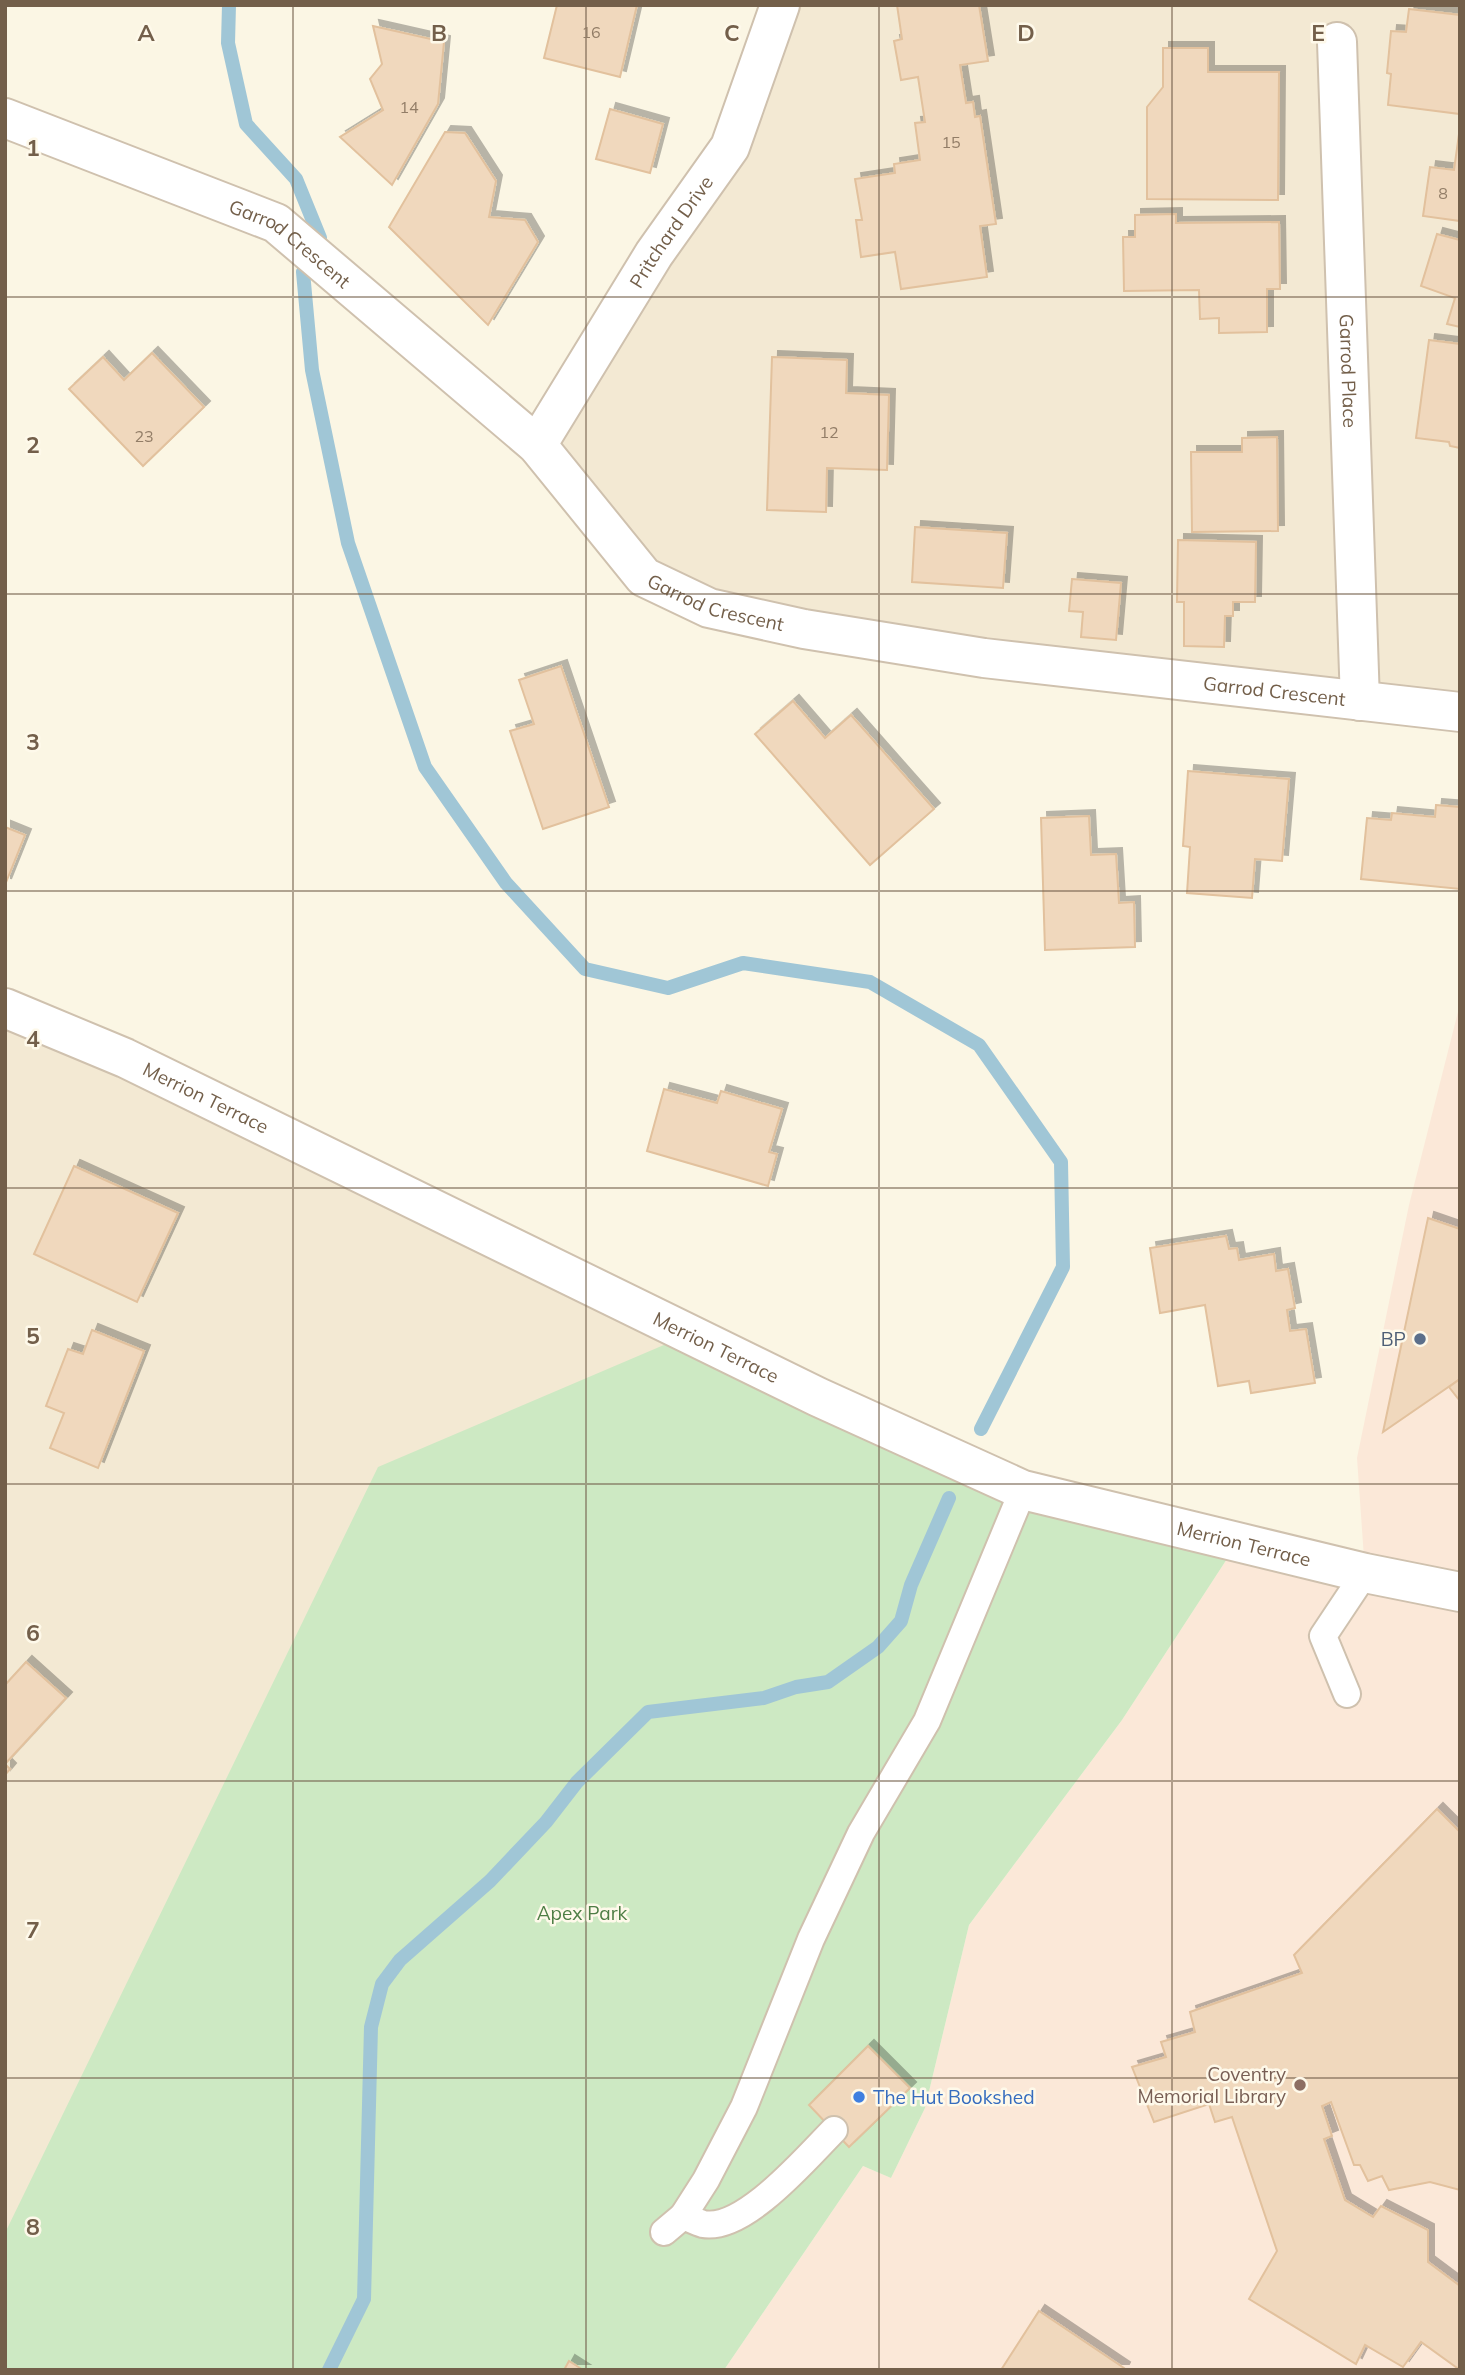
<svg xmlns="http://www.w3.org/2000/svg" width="1465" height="2375" viewBox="0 0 1465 2375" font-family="Mulish,sans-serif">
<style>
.residential{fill:#f3e9d3}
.commercial{fill:#fbe8d8}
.green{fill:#cde9c3}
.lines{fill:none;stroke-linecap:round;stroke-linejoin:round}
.stream{stroke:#a0c6d6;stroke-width:14}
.building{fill:#f0d8bd;stroke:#e2c19d;stroke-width:2;filter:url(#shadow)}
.service-casing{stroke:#cfc1ae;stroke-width:30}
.minor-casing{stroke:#cfc1ae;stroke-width:42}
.service{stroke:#fff;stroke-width:26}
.minor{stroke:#fff;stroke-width:38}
.grid{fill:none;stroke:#735f4a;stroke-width:2;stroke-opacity:0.55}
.service-dot{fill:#5c6f8a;stroke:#fef9ea;stroke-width:2.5}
.education-dot{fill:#8d6e63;stroke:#fef9ea;stroke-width:2.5}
.shop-dot{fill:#3f7fe0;stroke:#fef9ea;stroke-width:2.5}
.labels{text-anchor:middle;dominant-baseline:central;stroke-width:5;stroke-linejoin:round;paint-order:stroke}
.number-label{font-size:16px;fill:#927d67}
.street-label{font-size:19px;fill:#735f4a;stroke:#fef9ea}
.service-label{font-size:19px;fill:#4e5e75;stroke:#fef9ea;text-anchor:end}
.park-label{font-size:19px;fill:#4e7e45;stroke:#fef9ea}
.education-label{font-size:19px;fill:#785e54;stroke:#fef9ea;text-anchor:end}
.shop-label{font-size:19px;fill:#366cbe;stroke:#fef9ea;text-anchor:start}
.grid-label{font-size:23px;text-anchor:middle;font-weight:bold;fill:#735f4a;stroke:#fef9ea;stroke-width:5;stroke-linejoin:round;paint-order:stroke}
</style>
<defs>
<filter id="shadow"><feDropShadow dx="6" dy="-6" stdDeviation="0" flood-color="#0004"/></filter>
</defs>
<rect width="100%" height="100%" fill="#fbf6e4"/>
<g class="residential">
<path d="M 780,5 L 1460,5 L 1460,712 L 984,658 L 644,577 L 537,445 L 654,254 Z"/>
<path d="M 5,1008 L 692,1333 L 5,2233 Z"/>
</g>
<path class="commercial" d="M 1460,1004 L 1460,2370 L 724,2370 L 863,2166 L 891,2178 L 925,2108 L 969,1925 L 1122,1720 L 1238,1542 L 1365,1572 L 1357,1458 L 1409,1205 Z"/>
<path class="green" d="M 692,1333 L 1023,1490 L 1238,1542 L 1122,1720 L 969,1925 L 925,2108 L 891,2178 L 863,2166 L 724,2370 L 5,2370 L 5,2233 L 378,1467 Z"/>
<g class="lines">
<g class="stream">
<path d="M 229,5 L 228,43 L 246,124 L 296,179 L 320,238"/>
<path d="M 303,272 L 312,370 L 348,543 L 425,767 L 506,883 L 585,969 L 668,988 L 743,963 L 870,982 L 979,1045 L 1061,1162 L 1063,1267 L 981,1429"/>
<path d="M 329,2370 L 364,2299 L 371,2027 L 382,1984 L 400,1960 L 490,1881 L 546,1822 L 577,1782 L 648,1712 L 764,1698 L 796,1687 L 828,1682 L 878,1647 L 901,1621 L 911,1585 L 949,1498"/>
</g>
</g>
<g class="building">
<path d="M 557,5 L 637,5 L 620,77 L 544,58 Z"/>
<path d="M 897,5 L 979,5 L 988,61 L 960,65 L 966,103 L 973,102 L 975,117 L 980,116 L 996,224 L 980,226 L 987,277 L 901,289 L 895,252 L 861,257 L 856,220 L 862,220 L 855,179 L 895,173 L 894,164 L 920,160 L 915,123 L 925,122 L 918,77 L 901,80 L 894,41 L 902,39 Z"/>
<path d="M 1409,9 L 1460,15 L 1460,114 L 1388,105 L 1391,74 L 1387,73 L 1391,31 L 1406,32 Z"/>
<path d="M 373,26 L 444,42 L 438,104 L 392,185 L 340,137 L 383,110 L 370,79 L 382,64 Z"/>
<path d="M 1163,48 L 1208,48 L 1208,72 L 1279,72 L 1278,200 L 1147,199 L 1147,107 L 1163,87 Z"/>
<path d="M 610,109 L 663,124 L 650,173 L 596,159 Z"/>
<path d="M 1460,127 L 1460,221 L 1423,216 L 1430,167 L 1454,170 Z"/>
<path d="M 445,132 L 465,133 L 496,181 L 489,217 L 525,220 L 538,242 L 488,325 L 389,227 Z"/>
<path d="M 1176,214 L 1176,223 L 1279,222 L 1280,289 L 1267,289 L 1267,332 L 1219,333 L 1219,318 L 1200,319 L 1199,290 L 1124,291 L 1123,237 L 1135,237 L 1135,215 Z"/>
<path d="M 1437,234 L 1460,240 L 1460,327 L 1447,324 L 1455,298 L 1421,286 Z"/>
<path d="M 1429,340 L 1460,344 L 1460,448 L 1450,446 L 1449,442 L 1416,438 Z"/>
<path d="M 152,353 L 204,407 L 143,466 L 69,389 L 103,357 L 124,380 Z"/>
<path d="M 772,357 L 847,360 L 846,393 L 889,395 L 887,470 L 827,468 L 826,512 L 767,510 Z"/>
<path d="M 1277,437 L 1278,531 L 1192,532 L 1191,452 L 1242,452 L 1242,438 Z"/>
<path d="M 915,527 L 1007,533 L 1003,588 L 912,582 Z"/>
<path d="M 1178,540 L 1256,542 L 1255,602 L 1233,602 L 1233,616 L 1225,616 L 1224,647 L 1184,646 L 1184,602 L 1177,602 Z"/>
<path d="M 1072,579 L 1121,583 L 1116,640 L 1081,637 L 1083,612 L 1069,611 Z"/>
<path d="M 561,666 L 609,807 L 543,829 L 510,731 L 534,724 L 519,680 Z"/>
<path d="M 793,701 L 825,738 L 851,715 L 934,809 L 870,865 L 755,734 Z"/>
<path d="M 1188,771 L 1289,779 L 1282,861 L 1255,859 L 1252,898 L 1187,893 L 1190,847 L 1183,846 Z"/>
<path d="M 1436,805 L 1460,807 L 1460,889 L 1361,879 L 1367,818 L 1391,820 L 1392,813 L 1435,817 Z"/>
<path d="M 1089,816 L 1091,855 L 1116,854 L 1119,903 L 1134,902 L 1135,947 L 1045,950 L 1041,818 Z"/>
<path d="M 5,827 L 25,835 L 5,885 Z"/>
<path d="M 664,1089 L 717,1103 L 721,1091 L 782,1109 L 769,1152 L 777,1154 L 768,1186 L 647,1151 Z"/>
<path d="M 74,1166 L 178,1213 L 137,1302 L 34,1254 Z"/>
<path d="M 1428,1218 L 1460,1229 L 1460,1379 L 1383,1432 Z"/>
<path d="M 1226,1236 L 1229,1249 L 1237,1248 L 1239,1260 L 1274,1254 L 1276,1271 L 1288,1269 L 1295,1308 L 1287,1310 L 1290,1331 L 1306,1329 L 1315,1383 L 1251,1393 L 1249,1381 L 1218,1386 L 1205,1305 L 1160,1313 L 1150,1248 Z"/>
<path d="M 92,1330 L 144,1351 L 98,1468 L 50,1448 L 64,1413 L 46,1406 L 68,1349 L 83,1354 Z"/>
<path d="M 1460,1379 L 1460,1401 L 1449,1387 Z"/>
<path d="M 26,1662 L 66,1698 L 5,1764 L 10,1769 L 5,1775 L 5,1685 Z"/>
<path d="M 1437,1809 L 1460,1832 L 1460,2190 L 1430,2182 L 1389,2190 L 1382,2176 L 1368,2181 L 1360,2165 L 1354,2165 L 1331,2102 L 1322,2106 L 1332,2136 L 1324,2139 L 1345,2200 L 1373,2217 L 1381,2206 L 1428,2230 L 1428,2262 L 1460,2286 L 1460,2370 L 1421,2342 L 1403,2367 L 1365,2345 L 1356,2364 L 1249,2299 L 1277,2251 L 1232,2117 L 1215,2122 L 1209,2104 L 1154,2122 L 1132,2067 L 1166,2057 L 1161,2042 L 1195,2032 L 1190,2012 L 1302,1973 L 1294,1955 Z"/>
<path d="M 868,2046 L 910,2088 L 849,2147 L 809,2105 Z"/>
<path d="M 1039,2311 L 1124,2368 L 1123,2370 L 1001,2370 Z"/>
<path d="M 569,2361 L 583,2370 L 564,2370 Z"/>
</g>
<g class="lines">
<defs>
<g id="service">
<path d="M 1347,1694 L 1323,1636 L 1365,1573"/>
<path d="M 683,2216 C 689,2218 696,2222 703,2224 C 744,2232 807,2157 834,2130"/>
<path d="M 664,2232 L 683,2216 L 706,2180 L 744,2107 L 811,1939 L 861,1833 L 927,1721 L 1023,1490"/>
</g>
<g id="minor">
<path id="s1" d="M 1337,42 L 1360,701"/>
<path id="s2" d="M 5,118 L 276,223 L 537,445 L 644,577 L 709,608 L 804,629 L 984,658 L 1460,712"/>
<path id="s3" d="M 537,445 L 654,254 L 730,147 L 780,5"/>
<path id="s4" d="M 5,1008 L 125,1058 L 818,1397 L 1023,1490 L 1365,1573 L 1460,1592"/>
</g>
</defs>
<use href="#service" class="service-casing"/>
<use href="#minor" class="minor-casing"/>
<use href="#service" class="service"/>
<use href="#minor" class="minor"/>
</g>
<path class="grid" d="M 293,5 L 293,2370M 586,5 L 586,2370M 879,5 L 879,2370M 1172,5 L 1172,2370M 5,297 L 1460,297M 5,594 L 1460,594M 5,891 L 1460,891M 5,1188 L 1460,1188M 5,1484 L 1460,1484M 5,1781 L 1460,1781M 5,2078 L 1460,2078"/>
<circle class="service-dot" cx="1420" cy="1339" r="7"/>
<circle class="education-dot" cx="1300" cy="2085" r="7"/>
<circle class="shop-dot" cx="859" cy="2097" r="7"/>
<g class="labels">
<g class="number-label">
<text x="591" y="32">16</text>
<text x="409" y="107">14</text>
<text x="951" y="142">15</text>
<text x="1443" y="193">8</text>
<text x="829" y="432">12</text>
<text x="144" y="436">23</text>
</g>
<g class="street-label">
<text stroke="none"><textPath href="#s3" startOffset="252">Pritchard Drive</textPath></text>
<text stroke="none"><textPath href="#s2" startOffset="313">Garrod Crescent</textPath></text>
<text stroke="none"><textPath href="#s1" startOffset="329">Garrod Place</textPath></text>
<text stroke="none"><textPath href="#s2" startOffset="880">Garrod Crescent</textPath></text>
<text stroke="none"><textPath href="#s2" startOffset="1447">Garrod Crescent</textPath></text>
<text stroke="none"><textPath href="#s4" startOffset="220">Merrion Terrace</textPath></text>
<text stroke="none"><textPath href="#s4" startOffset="788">Merrion Terrace</textPath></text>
<text stroke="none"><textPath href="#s4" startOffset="1354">Merrion Terrace</textPath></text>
</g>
<g class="service-label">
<text x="1406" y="1339">BP</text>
</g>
<g class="park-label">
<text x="582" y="1913">Apex Park</text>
</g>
<g class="education-label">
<text x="1286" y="2074">Coventry<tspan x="1286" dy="22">Memorial Library</tspan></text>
</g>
<g class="shop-label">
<text x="873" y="2097">The Hut Bookshed</text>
</g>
</g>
<g class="grid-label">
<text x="146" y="41">A</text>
<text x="439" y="41">B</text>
<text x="732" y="41">C</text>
<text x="1026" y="41">D</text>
<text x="1318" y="41">E</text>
<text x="33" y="156">1</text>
<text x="33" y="453">2</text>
<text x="33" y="750">3</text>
<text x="33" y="1047">4</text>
<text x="33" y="1344">5</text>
<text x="33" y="1641">6</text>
<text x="33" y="1938">7</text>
<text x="33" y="2235">8</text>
</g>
<rect width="1465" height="2375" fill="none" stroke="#735f4a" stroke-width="14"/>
</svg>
